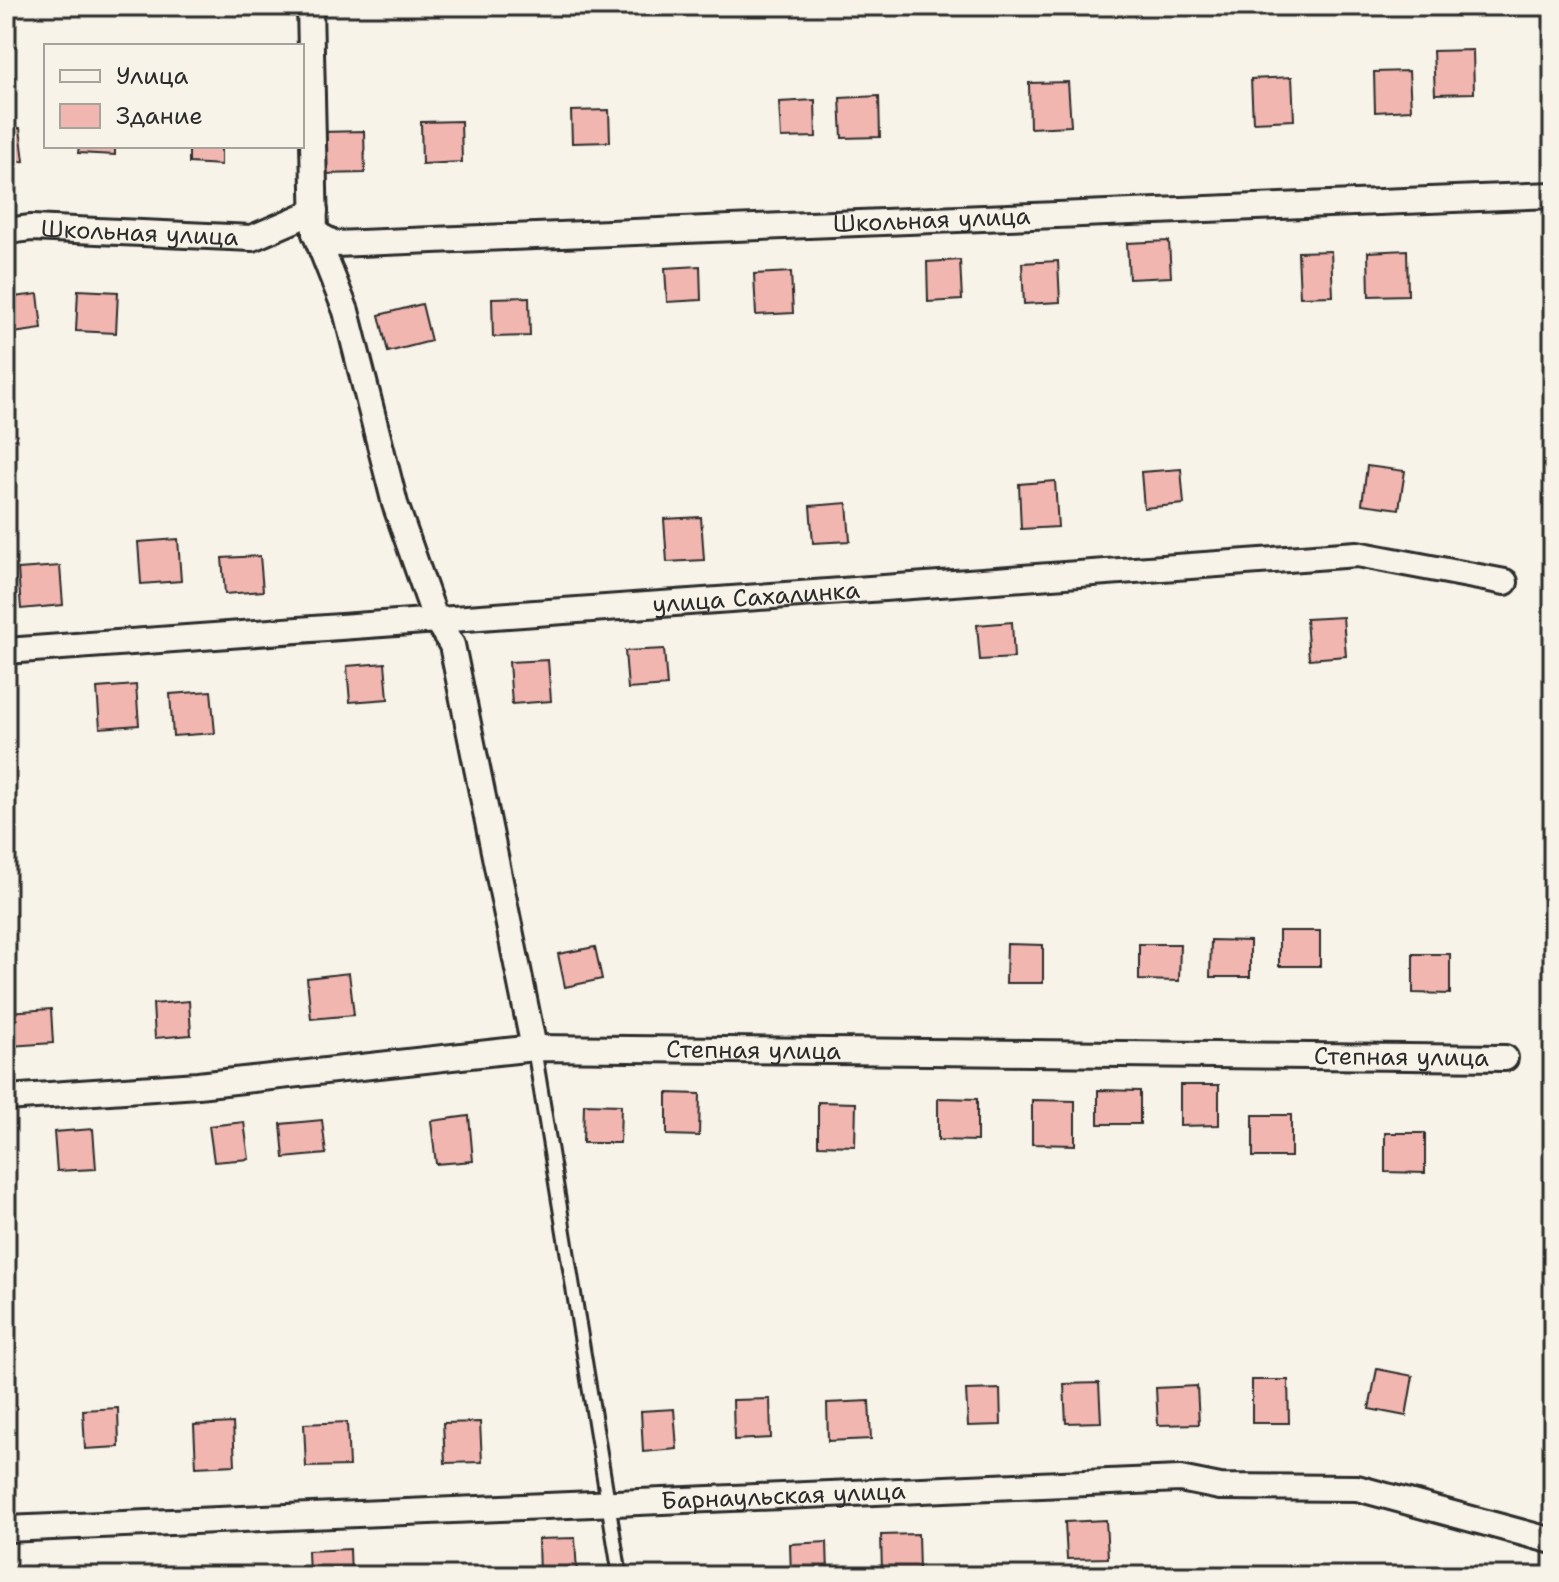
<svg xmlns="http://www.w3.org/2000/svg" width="1559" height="1582" viewBox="0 0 1559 1582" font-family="'Shantell Sans',sans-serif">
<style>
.building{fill:#f1b6b0;stroke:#2b2b2b;stroke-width:2}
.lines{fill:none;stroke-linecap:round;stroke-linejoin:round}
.lane-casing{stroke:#2b2b2b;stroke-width:18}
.street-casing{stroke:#2b2b2b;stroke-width:30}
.lane{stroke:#f7f3e8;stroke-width:12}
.street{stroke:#f7f3e8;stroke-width:24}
.labels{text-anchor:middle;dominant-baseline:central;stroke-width:8;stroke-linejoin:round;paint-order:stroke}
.street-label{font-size:24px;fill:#2b2b2b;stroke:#f7f3e8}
</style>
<rect width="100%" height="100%" fill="#f7f3e8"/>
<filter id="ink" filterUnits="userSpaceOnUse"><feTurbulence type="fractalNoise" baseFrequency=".0125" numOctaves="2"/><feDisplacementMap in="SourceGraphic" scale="16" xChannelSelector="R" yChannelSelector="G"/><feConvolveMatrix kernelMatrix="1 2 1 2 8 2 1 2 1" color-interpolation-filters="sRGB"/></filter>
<g filter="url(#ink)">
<g class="building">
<path d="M 1473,50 L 1474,93 L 1435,94 L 1433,51 Z"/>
<path d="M 1409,71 L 1411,110 L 1375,112 L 1374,72 Z"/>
<path d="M 1292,77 L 1294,120 L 1253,122 L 1251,79 Z"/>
<path d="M 1068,82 L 1071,126 L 1030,128 L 1029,83 Z"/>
<path d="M 879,96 L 880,137 L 842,138 L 840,98 Z"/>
<path d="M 815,100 L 816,137 L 781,138 L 779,102 Z"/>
<path d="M 609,110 L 610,142 L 572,143 L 571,111 Z"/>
<path d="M 461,121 L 462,162 L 422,164 L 421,122 Z"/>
<path d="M 20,128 L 24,161 L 6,163 L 6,129 Z"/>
<path d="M 364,131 L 365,173 L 322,174 L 321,132 Z"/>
<path d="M 79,146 L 115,146 L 115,155 L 78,153 Z"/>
<path d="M 189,146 L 221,146 L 221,165 L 189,163 Z"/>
<path d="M 1169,241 L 1171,277 L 1129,279 L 1127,243 Z"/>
<path d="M 1407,250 L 1408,295 L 1369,296 L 1368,252 Z"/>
<path d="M 1331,251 L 1333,296 L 1300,297 L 1298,252 Z"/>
<path d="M 960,260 L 962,300 L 928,302 L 927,262 Z"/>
<path d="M 1058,261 L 1060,302 L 1024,304 L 1022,263 Z"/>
<path d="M 700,266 L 701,300 L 667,302 L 665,268 Z"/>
<path d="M 791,272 L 793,313 L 756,315 L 754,274 Z"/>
<path d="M 78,290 L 118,292 L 116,333 L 76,331 Z"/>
<path d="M 38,294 L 42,329 L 6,334 L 6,298 Z"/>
<path d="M 529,297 L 530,336 L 493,337 L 492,298 Z"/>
<path d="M 422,304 L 431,341 L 388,352 L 379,315 Z"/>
<path d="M 1367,466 L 1405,471 L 1399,509 L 1362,504 Z"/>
<path d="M 1181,469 L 1184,504 L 1144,508 L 1141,472 Z"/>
<path d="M 1055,481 L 1058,527 L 1021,529 L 1019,484 Z"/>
<path d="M 847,503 L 850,541 L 813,543 L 810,506 Z"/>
<path d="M 701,517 L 704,560 L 667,562 L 664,519 Z"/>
<path d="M 178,539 L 181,581 L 141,584 L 138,542 Z"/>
<path d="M 260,556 L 263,591 L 225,594 L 222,558 Z"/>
<path d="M 60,566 L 63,605 L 21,609 L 18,569 Z"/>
<path d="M 1343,617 L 1346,656 L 1309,659 L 1306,619 Z"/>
<path d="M 1012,622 L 1014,658 L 980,660 L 977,625 Z"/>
<path d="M 664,649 L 667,686 L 628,689 L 625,651 Z"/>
<path d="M 548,660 L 551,701 L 512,704 L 509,662 Z"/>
<path d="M 385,663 L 388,699 L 350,702 L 347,666 Z"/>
<path d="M 136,685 L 139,725 L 100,728 L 97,688 Z"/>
<path d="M 211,691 L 215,733 L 173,736 L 170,694 Z"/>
<rect x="1279" y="931" width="41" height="35"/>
<path d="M 1211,940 L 1250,941 L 1250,977 L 1210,977 Z"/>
<path d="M 1007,944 L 1043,945 L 1043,983 L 1006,983 Z"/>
<path d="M 1139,944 L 1180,944 L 1179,981 L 1139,980 Z"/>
<path d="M 595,947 L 602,979 L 565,987 L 558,954 Z"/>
<path d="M 1413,954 L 1450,954 L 1450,994 L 1413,993 Z"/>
<path d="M 349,973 L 354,1015 L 311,1019 L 307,978 Z"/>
<path d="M 189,1001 L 191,1035 L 155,1038 L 153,1004 Z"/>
<path d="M 51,1009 L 53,1043 L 10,1046 L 8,1012 Z"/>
<path d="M 1180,1085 L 1219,1085 L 1219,1125 L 1180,1126 Z"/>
<path d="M 1098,1090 L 1140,1091 L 1140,1124 L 1098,1124 Z"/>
<path d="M 667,1093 L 700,1094 L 699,1136 L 667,1135 Z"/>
<path d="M 938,1098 L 977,1099 L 977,1141 L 938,1140 Z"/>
<path d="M 1032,1100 L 1075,1101 L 1075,1145 L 1032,1144 Z"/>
<path d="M 818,1102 L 856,1103 L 855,1146 L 818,1145 Z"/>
<path d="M 584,1104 L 621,1105 L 620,1143 L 583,1143 Z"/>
<rect x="1253" y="1115" width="38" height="42"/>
<path d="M 469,1116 L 473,1161 L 436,1164 L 431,1121 Z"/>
<path d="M 322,1120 L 326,1154 L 284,1158 L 281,1124 Z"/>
<path d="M 244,1122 L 249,1159 L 214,1162 L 209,1126 Z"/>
<path d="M 93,1129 L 96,1169 L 57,1171 L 54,1132 Z"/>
<path d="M 1385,1133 L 1425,1133 L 1425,1173 L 1385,1172 Z"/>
<path d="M 1377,1369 L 1413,1376 L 1406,1416 L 1369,1409 Z"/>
<path d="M 1252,1380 L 1288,1380 L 1289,1423 L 1252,1423 Z"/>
<path d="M 1099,1383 L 1101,1422 L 1066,1423 L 1064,1384 Z"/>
<path d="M 1197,1386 L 1199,1424 L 1158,1425 L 1156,1388 Z"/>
<path d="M 1000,1389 L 1001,1425 L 968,1426 L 966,1390 Z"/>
<path d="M 770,1399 L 771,1438 L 734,1440 L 733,1400 Z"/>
<path d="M 869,1401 L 871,1439 L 828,1441 L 827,1403 Z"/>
<path d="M 118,1408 L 119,1447 L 85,1449 L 83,1410 Z"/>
<path d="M 674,1409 L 677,1449 L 643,1452 L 641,1411 Z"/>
<path d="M 347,1422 L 349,1466 L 306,1467 L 304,1424 Z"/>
<path d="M 480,1422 L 482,1462 L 445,1463 L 443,1423 Z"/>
<path d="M 233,1423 L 235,1465 L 196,1467 L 194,1425 Z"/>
<path d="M 1106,1520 L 1108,1558 L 1067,1559 L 1065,1522 Z"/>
<path d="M 918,1534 L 919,1571 L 882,1572 L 881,1535 Z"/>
<path d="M 575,1538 L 577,1574 L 539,1576 L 538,1539 Z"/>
<path d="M 827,1542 L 828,1575 L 791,1576 L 790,1544 Z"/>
<path d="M 350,1549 L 351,1576 L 309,1576 L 308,1551 Z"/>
</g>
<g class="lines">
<defs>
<path id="lane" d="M 534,1048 L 620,1576"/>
<g id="street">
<path d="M 310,6 L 315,233 L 346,311 L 395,504 L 435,618 L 452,645 L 534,1048"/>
<path id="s1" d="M 6,231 L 31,228 L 252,238 L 315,211"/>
<path id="s2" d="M 315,233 L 335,244 L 1553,195"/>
<path id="s3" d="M 6,651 L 1357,554 L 1505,582"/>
<path id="s4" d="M 6,1098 L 198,1085 L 534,1048 L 1505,1058"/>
<path id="s5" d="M 6,1529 L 1180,1479 L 1220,1487 L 1357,1488 L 1553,1541"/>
</g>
</defs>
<use href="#lane" class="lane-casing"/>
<use href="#street" class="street-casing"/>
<use href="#lane" class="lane"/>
<use href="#street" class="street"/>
</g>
</g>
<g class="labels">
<g class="street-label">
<text stroke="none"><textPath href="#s2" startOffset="620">Школьная улица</textPath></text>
<text stroke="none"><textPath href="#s1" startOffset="134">Школьная улица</textPath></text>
<text stroke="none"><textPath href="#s3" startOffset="752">улица Сахалинка</textPath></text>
<text stroke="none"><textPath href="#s4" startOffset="750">Степная улица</textPath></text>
<text stroke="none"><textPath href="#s4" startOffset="1398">Степная улица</textPath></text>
<text stroke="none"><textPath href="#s5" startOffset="778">Барнаульская улица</textPath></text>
</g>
</g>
<rect width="1559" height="1582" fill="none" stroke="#f7f3e8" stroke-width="32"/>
<rect x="16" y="16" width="1527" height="1550" fill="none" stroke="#2b2b2b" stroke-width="3" filter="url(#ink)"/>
<rect x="44" y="44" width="260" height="104" fill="#f7f3e8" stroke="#a5a39c" stroke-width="2"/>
<rect x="60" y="70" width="40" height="12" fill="#f7f3e8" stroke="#a5a39c" stroke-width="2"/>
<text x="116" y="84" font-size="24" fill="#2b2b2b">Улица</text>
<rect x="60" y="104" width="40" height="24" fill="#f1b6b0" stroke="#a5a39c" stroke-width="2"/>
<text x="116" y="124" font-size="24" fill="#2b2b2b">Здание</text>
</svg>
